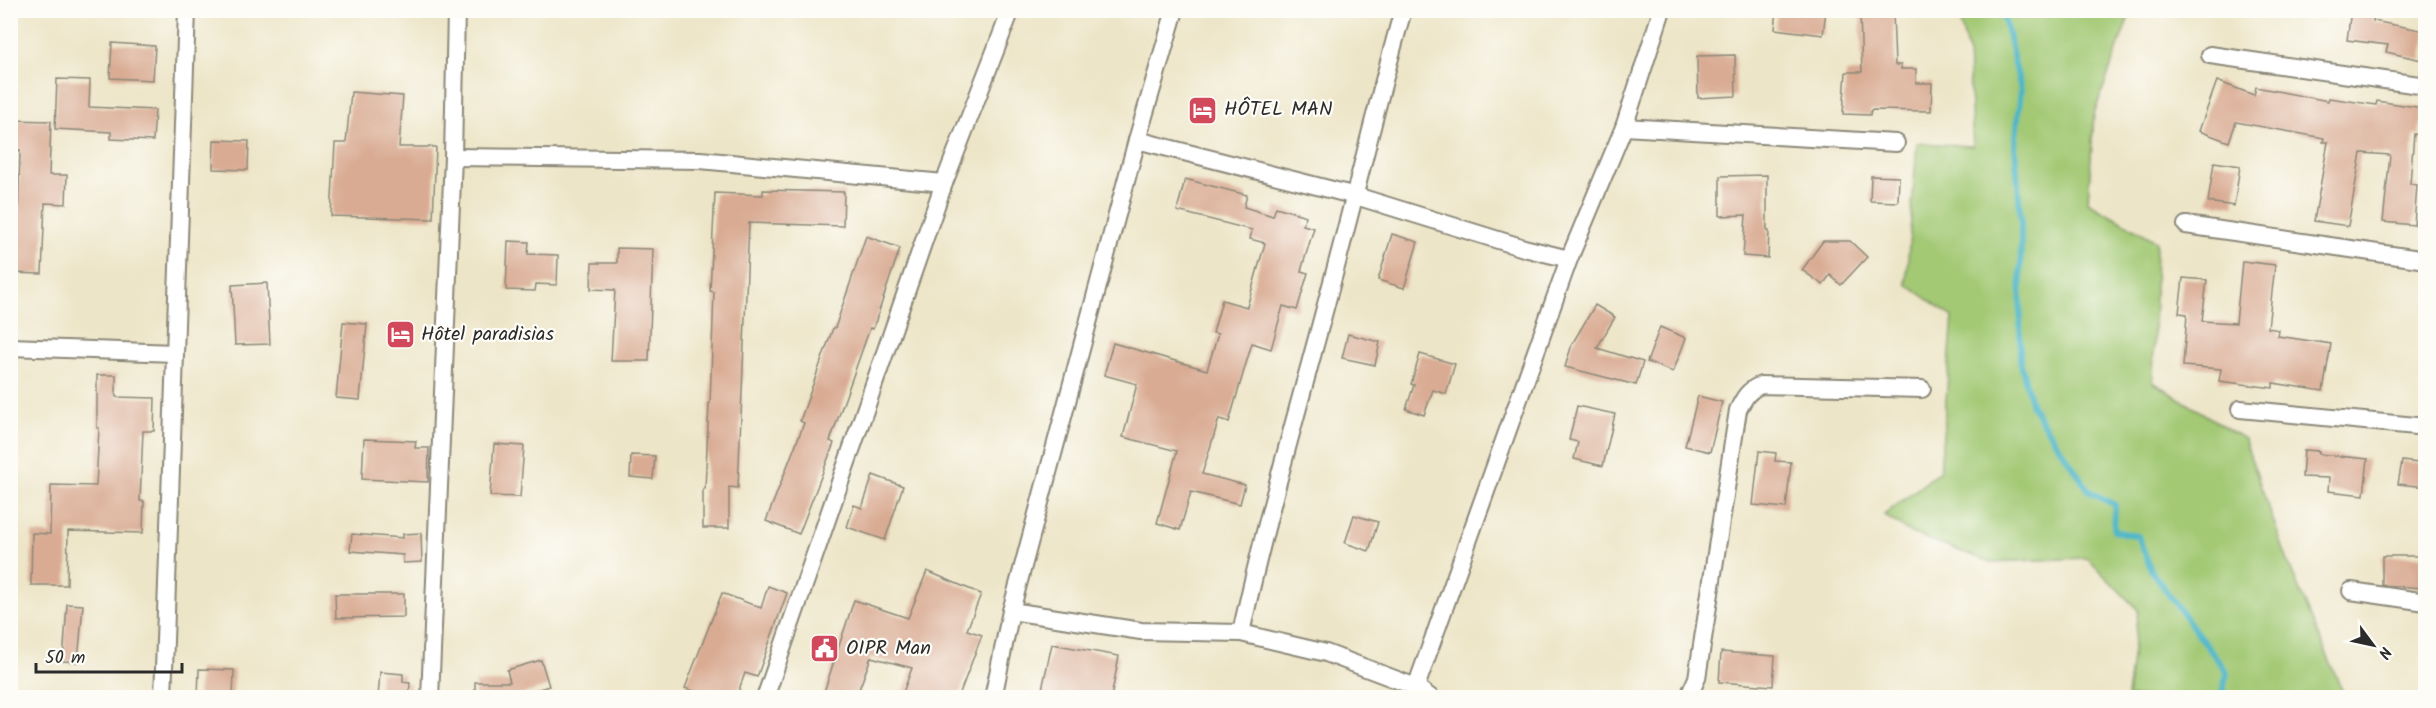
<svg xmlns="http://www.w3.org/2000/svg" width="2436" height="708" viewBox="0 0 2436 708" font-family="Kalam,sans-serif">
<style>
.green{fill:#a3c974;stroke:#677a50;stroke-width:1.5}
.lines{fill:none;stroke-linecap:round;stroke-linejoin:round}
.stream{stroke:#4bb6c7;stroke-width:6}
.building{fill:#d9ab93}
.minor-casing{stroke:#8c8879;stroke-width:20}
.minor{stroke:#fff;stroke-width:16}
.labels{text-anchor:middle;dominant-baseline:central;stroke-width:4.5;stroke-linejoin:round;paint-order:stroke}
.poi-label{font-size:20px;fill:#2b2b2b;stroke:#fdfcf7;text-anchor:start}
</style>
<rect width="100%" height="100%" fill="#fdfcf7"/>
<filter id="ink" filterUnits="userSpaceOnUse"><feTurbulence type="fractalNoise" baseFrequency=".0167" numOctaves="2"/><feDisplacementMap in="SourceGraphic" scale="12" xChannelSelector="R" yChannelSelector="G"/><feConvolveMatrix kernelMatrix="1 2 1 2 8 2 1 2 1" color-interpolation-filters="sRGB"/></filter>
<filter id="wash" filterUnits="userSpaceOnUse"><feTurbulence type="fractalNoise" baseFrequency=".008" numOctaves="4" result="noise"/><feDisplacementMap in="SourceGraphic" scale="24" xChannelSelector="R" yChannelSelector="G"/><feGaussianBlur stdDeviation="1.35" result="paint"/><feColorMatrix in="noise" values="0 0 0 0 0 0 0 0 0 0 0 0 0 0 0 0 0 1.4 0 .05"/><feComposite in="paint" operator="in"/></filter>
<g filter="url(#wash)">
<rect width="100%" height="100%" fill="#ede5c7"/>
<path class="green" d="M 1957,11 L 2131,11 L 2094,114 L 2088,202 L 2156,241 L 2153,382 L 2244,439 L 2291,570 L 2345,697 L 2127,697 L 2138,610 L 2087,558 L 1990,562 L 1911,533 L 1884,515 L 1940,471 L 1953,317 L 1906,284 L 1917,143 L 1973,146 L 1968,52 Z"/>
<g class="lines">
<path class="stream" d="M 2004,10 L 2004,17 L 2021,90 L 2015,146 L 2021,222 L 2020,360 L 2032,407 L 2090,492 L 2115,505 L 2114,531 L 2138,536 L 2152,572 L 2227,673 L 2221,698"/>
</g>
<g id="blocks">
<g class="building">
<path d="M 1777,10 L 1826,10 L 1823,35 L 1775,29 Z"/>
<path d="M 2351,10 L 2374,10 L 2373,21 L 2426,31 L 2422,60 L 2386,52 L 2388,45 L 2347,40 Z"/>
<path d="M 1893,12 L 1895,65 L 1901,65 L 1901,69 L 1916,69 L 1916,83 L 1932,83 L 1931,111 L 1871,110 L 1870,115 L 1843,114 L 1846,72 L 1862,72 L 1860,13 Z"/>
<path d="M 112,43 L 155,46 L 153,80 L 110,78 Z"/>
<path d="M 1735,55 L 1736,96 L 1698,98 L 1697,56 Z"/>
<path d="M 57,79 L 90,80 L 89,107 L 155,110 L 153,141 L 111,139 L 111,132 L 55,129 Z"/>
<path d="M 2217,81 L 2254,95 L 2256,87 L 2328,101 L 2329,98 L 2376,105 L 2377,101 L 2423,108 L 2419,135 L 2414,134 L 2410,184 L 2417,185 L 2414,225 L 2383,222 L 2390,155 L 2361,153 L 2348,226 L 2314,221 L 2328,142 L 2323,142 L 2324,138 L 2236,122 L 2229,142 L 2199,131 Z"/>
<path d="M 351,92 L 403,96 L 399,147 L 436,147 L 433,219 L 331,216 L 335,143 L 346,143 Z"/>
<path d="M 10,120 L 51,121 L 49,175 L 67,175 L 66,204 L 45,203 L 42,274 L 10,273 L 10,219 L 18,220 L 20,150 L 10,149 Z"/>
<path d="M 214,140 L 249,141 L 248,170 L 213,169 Z"/>
<path d="M 2214,162 L 2240,166 L 2234,206 L 2208,202 Z"/>
<path d="M 1767,175 L 1767,231 L 1769,231 L 1768,258 L 1743,256 L 1746,215 L 1720,216 L 1720,176 Z"/>
<path d="M 1871,176 L 1899,177 L 1898,202 L 1870,201 Z"/>
<path d="M 1185,179 L 1247,195 L 1244,207 L 1273,216 L 1276,207 L 1306,216 L 1303,225 L 1314,228 L 1301,271 L 1308,273 L 1297,310 L 1283,306 L 1271,349 L 1252,343 L 1229,422 L 1219,419 L 1202,474 L 1245,485 L 1240,504 L 1191,492 L 1180,530 L 1157,523 L 1177,451 L 1123,437 L 1137,384 L 1104,375 L 1113,343 L 1207,370 L 1218,334 L 1213,333 L 1222,300 L 1247,307 L 1265,243 L 1250,239 L 1252,230 L 1177,211 Z"/>
<path d="M 763,190 L 844,192 L 843,226 L 749,223 L 738,488 L 729,487 L 729,528 L 703,528 L 703,489 L 705,489 L 709,403 L 710,403 L 714,292 L 710,291 L 715,193 L 763,195 Z"/>
<path d="M 1392,234 L 1418,242 L 1404,288 L 1378,280 Z"/>
<path d="M 866,236 L 900,248 L 873,329 L 870,328 L 830,441 L 834,443 L 799,534 L 766,521 L 804,423 L 800,421 L 833,328 L 835,328 Z"/>
<path d="M 508,241 L 529,242 L 528,254 L 558,255 L 557,285 L 536,284 L 535,291 L 506,290 Z"/>
<path d="M 1823,241 L 1850,241 L 1867,257 L 1841,285 L 1830,275 L 1823,285 L 1802,270 Z"/>
<path d="M 617,248 L 653,249 L 649,361 L 611,361 L 615,290 L 591,289 L 592,263 L 617,263 Z"/>
<path d="M 2242,261 L 2275,265 L 2268,328 L 2279,330 L 2278,336 L 2331,344 L 2323,391 L 2273,383 L 2273,388 L 2219,381 L 2221,369 L 2183,366 L 2187,314 L 2179,313 L 2183,278 L 2207,280 L 2202,321 L 2236,323 Z"/>
<path d="M 267,283 L 270,344 L 235,345 L 232,285 Z"/>
<path d="M 1595,305 L 1615,317 L 1597,348 L 1643,362 L 1636,385 L 1565,367 L 1572,344 Z"/>
<path d="M 343,322 L 367,324 L 360,400 L 336,398 Z"/>
<path d="M 1660,327 L 1686,338 L 1673,372 L 1647,362 Z"/>
<path d="M 1348,334 L 1380,342 L 1375,365 L 1342,358 Z"/>
<path d="M 1420,354 L 1455,364 L 1446,394 L 1433,390 L 1424,415 L 1406,409 L 1414,385 L 1411,384 Z"/>
<path d="M 97,375 L 116,375 L 116,397 L 155,398 L 154,431 L 143,431 L 140,501 L 144,501 L 143,533 L 68,531 L 67,585 L 31,585 L 32,533 L 50,534 L 51,485 L 96,486 L 99,428 L 97,428 Z"/>
<path d="M 1698,396 L 1722,402 L 1710,452 L 1685,446 Z"/>
<path d="M 1577,406 L 1615,414 L 1603,466 L 1574,459 L 1578,442 L 1569,440 Z"/>
<path d="M 364,439 L 416,441 L 415,448 L 429,448 L 428,482 L 362,479 Z"/>
<path d="M 494,444 L 524,446 L 520,497 L 490,496 Z"/>
<path d="M 2304,450 L 2319,451 L 2319,454 L 2368,459 L 2364,495 L 2328,491 L 2329,478 L 2302,477 Z"/>
<path d="M 1759,451 L 1776,453 L 1775,461 L 1791,462 L 1786,508 L 1753,505 Z"/>
<path d="M 631,455 L 655,456 L 653,479 L 630,477 Z"/>
<path d="M 2402,461 L 2426,464 L 2426,487 L 2398,484 Z"/>
<path d="M 873,475 L 903,486 L 885,540 L 847,527 L 854,505 L 862,508 Z"/>
<path d="M 1354,515 L 1378,522 L 1369,551 L 1345,543 Z"/>
<path d="M 421,533 L 422,562 L 403,563 L 403,555 L 350,551 L 352,534 L 403,538 L 403,534 Z"/>
<path d="M 2382,556 L 2422,556 L 2422,588 L 2382,585 Z"/>
<path d="M 927,571 L 981,594 L 967,630 L 982,635 L 958,698 L 901,698 L 912,668 L 871,657 L 856,698 L 822,698 L 854,600 L 908,618 Z"/>
<path d="M 768,586 L 787,593 L 757,677 L 745,673 L 736,698 L 712,698 L 685,688 L 722,593 L 761,608 Z"/>
<path d="M 335,594 L 404,594 L 404,617 L 336,618 Z"/>
<path d="M 67,604 L 83,605 L 78,662 L 63,661 Z"/>
<path d="M 1052,644 L 1119,656 L 1111,698 L 1040,698 Z"/>
<path d="M 1721,652 L 1775,656 L 1773,686 L 1719,682 Z"/>
<path d="M 541,660 L 549,686 L 510,698 L 475,698 L 475,682 L 510,682 L 507,670 Z"/>
<path d="M 199,669 L 234,670 L 233,698 L 198,698 Z"/>
<path d="M 380,672 L 403,674 L 403,682 L 410,683 L 409,698 L 378,698 Z"/>
</g>
</g>
</g>
<g filter="url(#ink)">
<use href="#blocks" fill-opacity="0" stroke="#8c8879" stroke-width="1.5"/>
<g class="lines">
<defs>
<g id="minor">
<path d="M 2210,55 L 2426,86"/>
<path d="M 1624,127 L 1896,143"/>
<path d="M 1137,140 L 1356,196 L 1524,248 L 1569,259"/>
<path d="M 453,157 L 700,160 L 944,183"/>
<path d="M 2186,225 L 2426,260"/>
<path d="M 10,347 L 175,353"/>
<path d="M 2240,409 L 2426,427"/>
<path d="M 2351,591 L 2426,602"/>
<path d="M 1011,611 L 1141,631 L 1241,633 L 1326,653 L 1416,687 L 1431,698"/>
<path d="M 1241,633 C 1267,514 1302,396 1333,278 C 1357,189 1378,99 1403,10"/>
<path d="M 1416,687 L 1569,259 L 1624,127 L 1662,10"/>
<path d="M 163,698 L 187,10"/>
<path d="M 430,698 L 453,157 L 456,10"/>
<path d="M 765,698 L 944,183 L 1011,10"/>
<path d="M 993,698 L 1011,611 L 1137,140 L 1175,10"/>
<path d="M 1688,698 L 1697,678 L 1738,410 C 1744,398 1748,390 1761,385 L 1922,389"/>
</g>
</defs>
<use href="#minor" class="minor-casing"/>
<use href="#minor" class="minor"/>
</g>
</g>
<defs>
<symbol id="hotel-square" viewBox="-11 -11 22 22"><rect x="-9" y="-9" width="18" height="18" rx="4" fill="#d1495b" stroke="#fdfcf7"/><path d="M-6-4.5h1.5V1H6V5H4.5V3h-9V5H-6ZM-4 0a1.8 1.8 0 1 1 3.6 0ZM.5 0V-2.5h3Q6-2.5 6 0Z" fill="#fff"/></symbol>
<symbol id="civic-square" viewBox="-11 -11 22 22"><rect x="-9" y="-9" width="18" height="18" rx="4" fill="#d1495b" stroke="#fdfcf7"/><path d="M-.6-6.5H3V-4.5H.6V-3L4-1V1h2V6H-6V1h2V-1L-.6-3ZM-1.2 2.5V6h2.4V2.5Z" fill="#fff"/></symbol>
</defs>
<g fill-rule="evenodd">
<use href="#hotel-square" x="1186" y="94" width="33" height="33"/>
<use href="#hotel-square" x="384" y="318" width="33" height="33"/>
<use href="#civic-square" x="808" y="632" width="33" height="33"/>
</g>
<g class="labels">
<g class="poi-label">
<text x="1224" y="110">HÔTEL MAN</text>
<text x="421" y="335">Hôtel paradisias</text>
<text x="846" y="649">OIPR Man</text>
</g>
</g>
<rect width="2436" height="708" fill="none" stroke="#fdfcf7" stroke-width="36"/>
<g transform="translate(2373 645) rotate(123)" stroke="#fdfcf7" stroke-width="4.5" paint-order="stroke">
<path d="M0-4.5L10 22L0 15L-10 22Z" fill="#2b2b2b"/>
<text y="-9" font-size="16" font-weight="bold" text-anchor="middle" fill="#2b2b2b">N</text>
</g>
<path d="M36 663v9h146v-9" fill="none" stroke="#2b2b2b" stroke-width="3"/>
<text x="45" y="663" font-size="18" fill="#2b2b2b" stroke="#fdfcf7" stroke-width="4.5" paint-order="stroke">50 m</text>
</svg>
